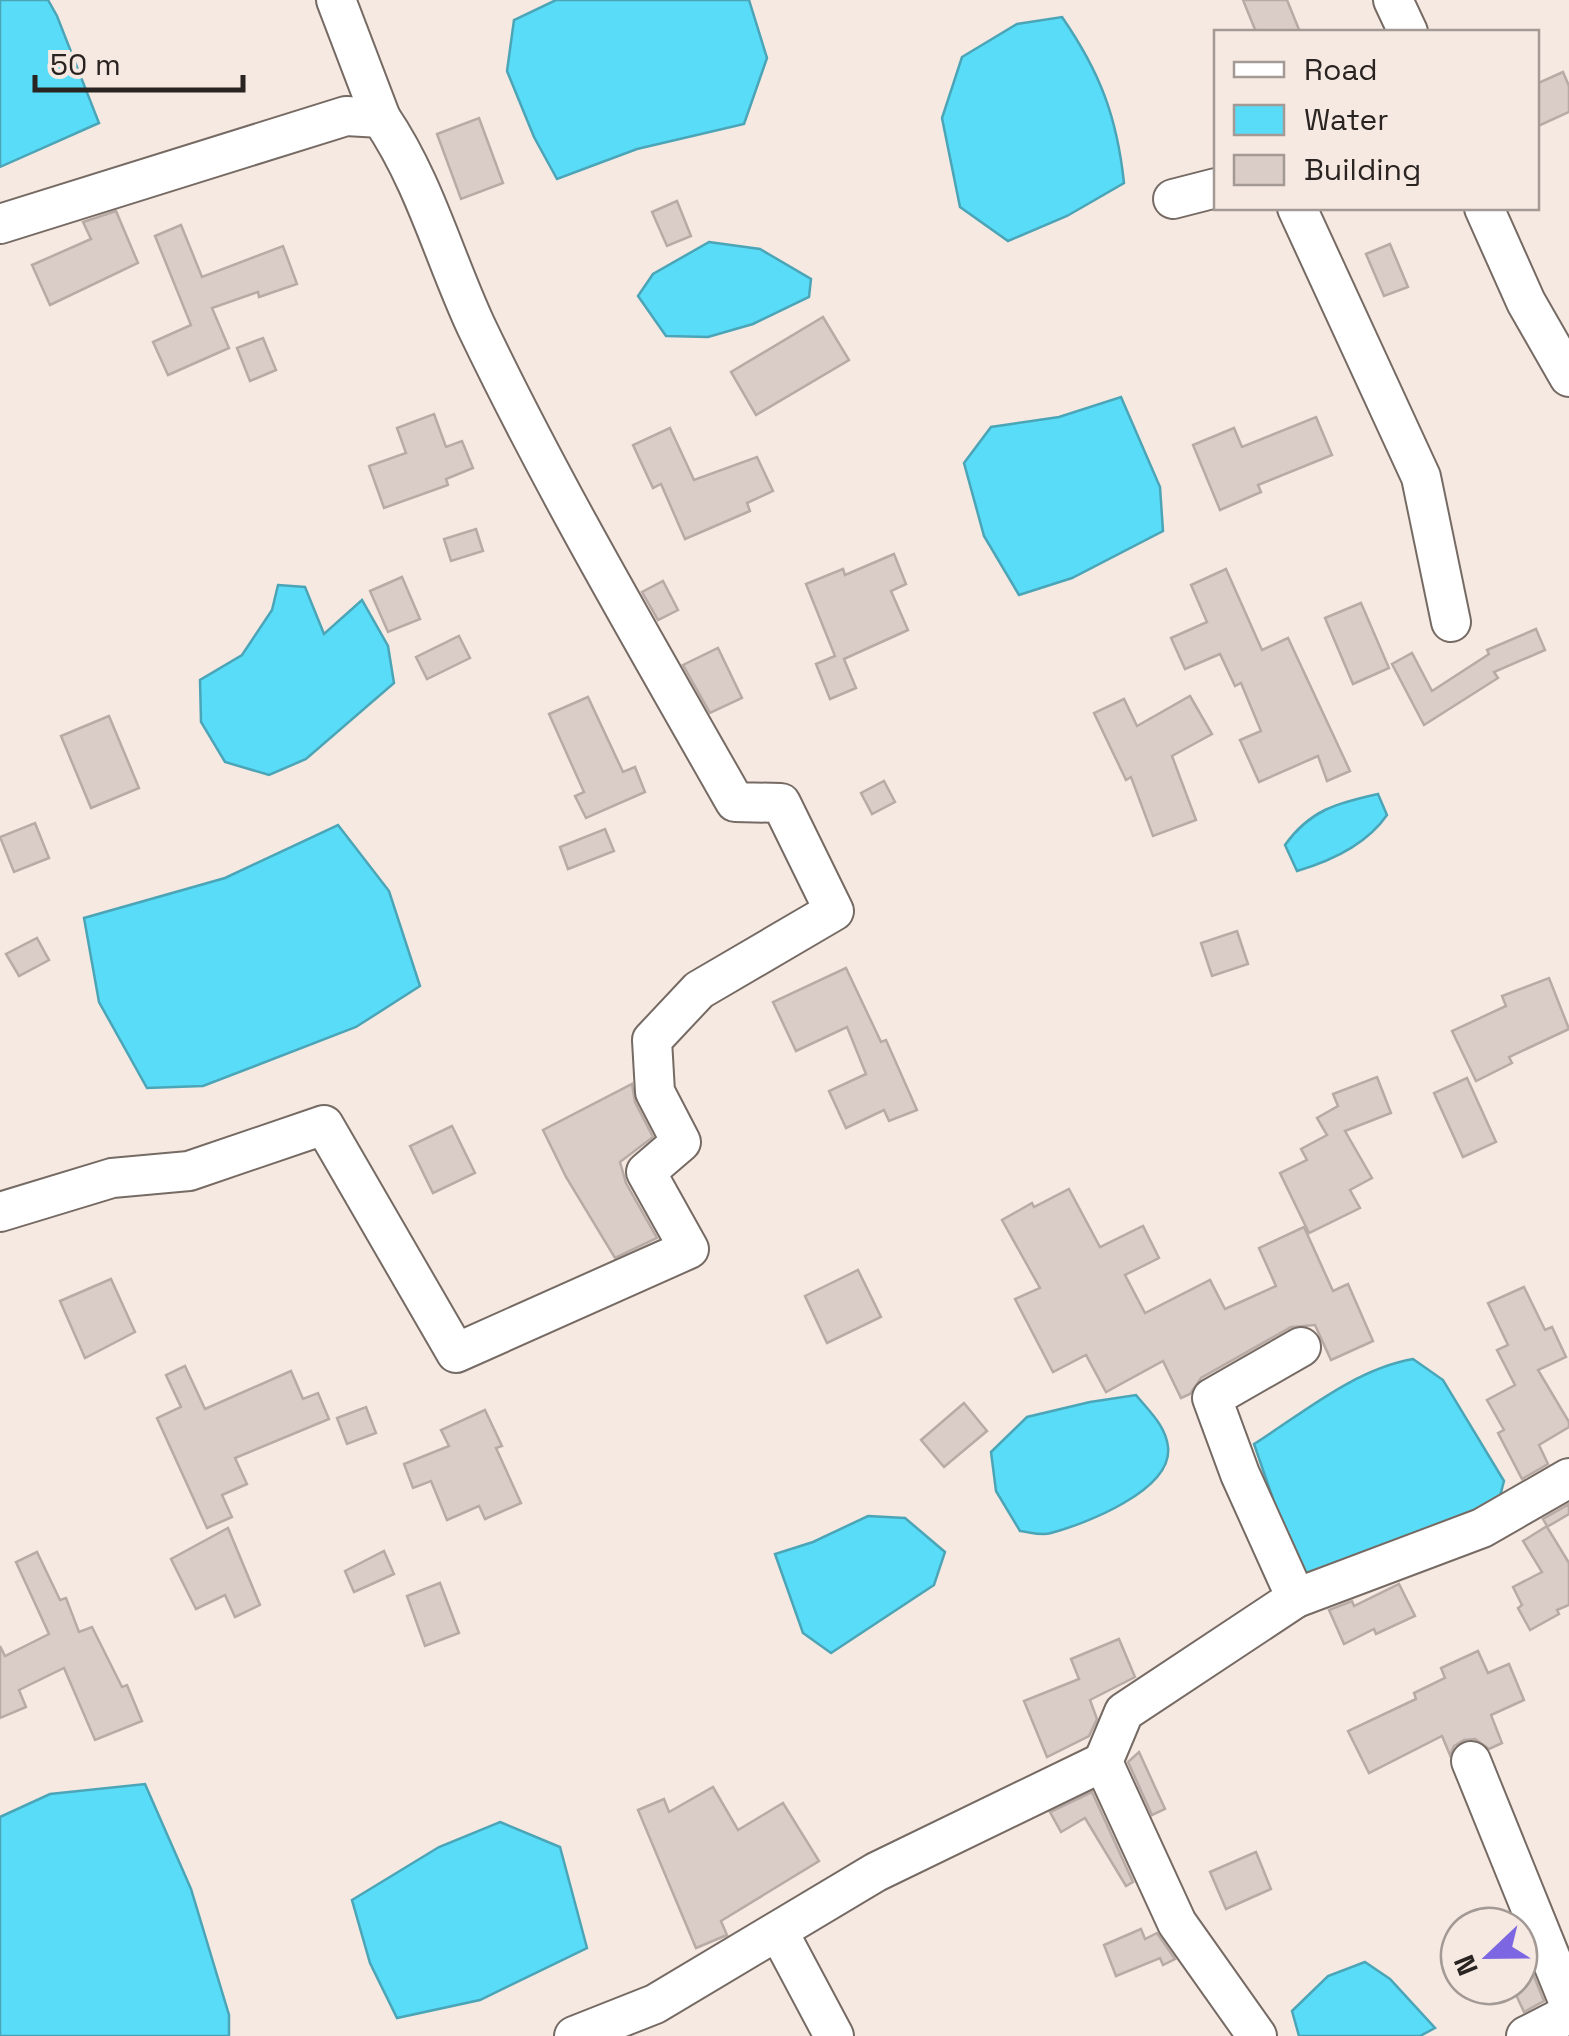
<svg xmlns="http://www.w3.org/2000/svg" width="1569" height="2036" viewBox="0 0 1569 2036" font-family="'Space Grotesk',sans-serif">
<style>
.water{fill:#59dcf7;stroke:#4ba5b7;stroke-width:2.5}
.building{fill:#daccc6;stroke:#b8aba5;stroke-width:2.5}
.lines{fill:none;stroke-linecap:round;stroke-linejoin:round}
.minor-casing{stroke:#766b64;stroke-width:42}
.minor{stroke:#fff;stroke-width:38}
</style>
<rect width="100%" height="100%" fill="#f6e9e2"/>
<g class="water">
<path d="M 0,0 L 48,0 L 57,16 L 99,123 L 0,167 Z"/>
<path d="M 556,0 L 749,0 L 767,58 L 744,124 L 637,149 L 557,179 L 534,137 L 507,71 L 514,20 Z"/>
<path d="M 1062,17 C 1100,72 1117,117 1124,183 L 1067,216 L 1008,241 L 960,207 L 942,118 L 962,57 L 1017,24 Z"/>
<path d="M 709,242 L 760,249 L 811,279 L 809,297 L 753,324 L 708,337 L 666,336 L 638,296 L 653,274 Z"/>
<path d="M 1121,397 L 1160,487 L 1163,531 L 1072,578 L 1019,595 L 984,536 L 964,463 L 991,427 L 1059,417 Z"/>
<path d="M 278,585 L 305,587 L 324,634 L 362,600 L 388,646 L 394,683 L 306,759 L 269,775 L 225,762 L 201,722 L 200,680 L 242,655 L 272,610 Z"/>
<path d="M 1378,794 L 1387,815 C 1367,844 1331,861 1297,871 L 1285,845 C 1310,810 1337,803 1378,794 Z"/>
<path d="M 338,825 L 389,891 L 420,986 L 356,1027 L 203,1086 L 147,1088 L 99,1002 L 84,918 L 225,878 Z"/>
<path d="M 1413,1359 L 1443,1380 L 1504,1481 L 1499,1500 L 1314,1580 L 1296,1565 L 1254,1444 C 1303,1413 1355,1369 1413,1359 Z"/>
<path d="M 1136,1395 C 1149,1411 1166,1426 1168,1447 C 1173,1490 1085,1524 1051,1533 C 1041,1536 1030,1532 1020,1531 L 996,1491 L 991,1452 L 1027,1417 L 1090,1402 Z"/>
<path d="M 868,1516 L 905,1518 L 945,1552 L 934,1585 L 831,1653 L 803,1633 L 775,1554 L 813,1542 Z"/>
<path d="M 145,1784 L 191,1889 L 229,2015 L 229,2036 L 0,2036 L 0,1817 L 50,1794 Z"/>
<path d="M 500,1822 L 560,1847 L 587,1948 L 480,2000 L 397,2018 L 370,1963 L 352,1900 L 439,1847 Z"/>
<path d="M 1365,1962 L 1390,1979 L 1435,2028 L 1420,2036 L 1299,2036 L 1292,2011 L 1328,1976 Z"/>
</g>
<g class="building">
<path d="M 1243,0 L 1287,0 L 1300,32 L 1256,32 Z"/>
<path d="M 1563,72 L 1569,86 L 1569,112 L 1536,127 L 1536,84 Z"/>
<path d="M 479,118 L 503,183 L 461,199 L 437,134 Z"/>
<path d="M 677,201 L 691,236 L 667,246 L 652,212 Z"/>
<path d="M 116,211 L 138,263 L 50,305 L 32,265 L 91,239 L 83,222 Z"/>
<path d="M 181,225 L 202,277 L 283,246 L 297,284 L 259,297 L 258,292 L 212,308 L 229,348 L 168,375 L 153,342 L 191,325 L 155,236 Z"/>
<path d="M 1390,244 L 1408,287 L 1384,296 L 1366,254 Z"/>
<path d="M 823,317 L 849,360 L 756,415 L 731,372 Z"/>
<path d="M 263,338 L 276,370 L 250,381 L 237,348 Z"/>
<path d="M 434,414 L 446,447 L 462,441 L 473,468 L 446,479 L 448,485 L 384,508 L 369,466 L 406,453 L 397,428 Z"/>
<path d="M 1316,417 L 1332,455 L 1258,485 L 1261,492 L 1220,510 L 1193,445 L 1234,428 L 1242,447 Z"/>
<path d="M 670,428 L 694,480 L 757,457 L 773,491 L 747,503 L 750,511 L 685,539 L 661,484 L 653,488 L 633,445 Z"/>
<path d="M 476,529 L 483,551 L 451,561 L 444,539 Z"/>
<path d="M 894,554 L 906,584 L 891,591 L 908,630 L 844,659 L 856,688 L 830,699 L 816,664 L 835,656 L 806,584 L 843,569 L 845,575 Z"/>
<path d="M 1226,569 L 1262,650 L 1288,638 L 1350,771 L 1327,781 L 1318,756 L 1259,782 L 1240,740 L 1261,731 L 1241,683 L 1235,686 L 1220,654 L 1185,669 L 1171,638 L 1207,622 L 1191,585 Z"/>
<path d="M 402,577 L 420,619 L 388,632 L 370,591 Z"/>
<path d="M 663,581 L 678,610 L 658,620 L 642,592 Z"/>
<path d="M 1361,603 L 1389,668 L 1353,684 L 1325,618 Z"/>
<path d="M 1536,629 L 1545,650 L 1494,672 L 1498,678 L 1424,725 L 1392,664 L 1412,653 L 1432,691 L 1489,654 L 1487,650 Z"/>
<path d="M 459,636 L 470,658 L 427,679 L 416,657 Z"/>
<path d="M 718,648 L 742,698 L 710,713 L 683,665 Z"/>
<path d="M 1190,696 L 1212,734 L 1172,756 L 1196,820 L 1153,836 L 1131,777 L 1126,780 L 1094,713 L 1124,699 L 1137,726 Z"/>
<path d="M 588,697 L 623,772 L 635,767 L 645,792 L 586,818 L 575,796 L 584,792 L 549,714 Z"/>
<path d="M 109,716 L 139,788 L 91,808 L 61,736 Z"/>
<path d="M 884,781 L 895,802 L 872,814 L 861,793 Z"/>
<path d="M 35,823 L 49,858 L 14,872 L 0,837 Z"/>
<path d="M 605,829 L 614,851 L 568,869 L 560,847 Z"/>
<path d="M 1237,931 L 1248,964 L 1212,976 L 1201,943 Z"/>
<path d="M 37,938 L 49,960 L 19,976 L 6,954 Z"/>
<path d="M 846,968 L 881,1042 L 886,1040 L 917,1110 L 889,1121 L 884,1110 L 846,1128 L 829,1091 L 866,1074 L 847,1027 L 796,1051 L 773,1002 Z"/>
<path d="M 1549,978 L 1569,1029 L 1509,1057 L 1512,1063 L 1476,1081 L 1452,1031 L 1506,1006 L 1502,996 Z"/>
<path d="M 1377,1077 L 1391,1113 L 1345,1131 L 1372,1178 L 1350,1190 L 1360,1208 L 1309,1233 L 1280,1173 L 1307,1160 L 1301,1149 L 1327,1135 L 1317,1118 L 1338,1106 L 1333,1094 Z"/>
<path d="M 1467,1078 L 1496,1142 L 1463,1157 L 1434,1093 Z"/>
<path d="M 632,1084 L 635,1102 L 653,1137 L 620,1162 L 626,1183 L 657,1238 L 615,1258 L 566,1177 L 543,1130 Z"/>
<path d="M 452,1126 L 475,1173 L 433,1193 L 410,1146 Z"/>
<path d="M 1069,1189 L 1100,1247 L 1143,1226 L 1159,1258 L 1125,1275 L 1145,1313 L 1210,1280 L 1225,1309 L 1276,1286 L 1259,1248 L 1304,1227 L 1333,1291 L 1348,1284 L 1373,1341 L 1331,1360 L 1315,1325 L 1291,1327 L 1201,1378 L 1190,1394 L 1181,1398 L 1163,1361 L 1106,1392 L 1086,1355 L 1053,1372 L 1015,1299 L 1040,1288 L 1002,1220 L 1032,1203 L 1034,1207 Z"/>
<path d="M 858,1270 L 881,1317 L 827,1343 L 805,1296 Z"/>
<path d="M 111,1279 L 135,1332 L 85,1358 L 60,1301 Z"/>
<path d="M 1524,1287 L 1545,1330 L 1552,1327 L 1566,1357 L 1538,1370 L 1569,1422 L 1569,1427 L 1539,1445 L 1548,1464 L 1522,1479 L 1498,1433 L 1504,1430 L 1487,1400 L 1515,1385 L 1497,1350 L 1508,1345 L 1488,1303 Z"/>
<path d="M 185,1366 L 205,1409 L 291,1371 L 303,1399 L 318,1393 L 329,1419 L 235,1458 L 247,1484 L 222,1495 L 232,1517 L 207,1528 L 157,1418 L 181,1407 L 166,1375 Z"/>
<path d="M 964,1403 L 987,1431 L 944,1467 L 921,1440 Z"/>
<path d="M 366,1407 L 376,1433 L 347,1444 L 337,1418 Z"/>
<path d="M 485,1410 L 502,1446 L 496,1448 L 521,1503 L 485,1519 L 479,1506 L 447,1520 L 431,1481 L 413,1488 L 404,1464 L 449,1446 L 441,1430 Z"/>
<path d="M 1569,1504 L 1569,1514 L 1547,1527 L 1569,1563 L 1569,1605 L 1557,1610 L 1559,1614 L 1530,1630 L 1518,1608 L 1522,1605 L 1513,1587 L 1542,1572 L 1523,1541 L 1547,1526 L 1543,1519 Z"/>
<path d="M 228,1528 L 260,1605 L 235,1617 L 225,1595 L 196,1609 L 171,1559 Z"/>
<path d="M 384,1551 L 394,1574 L 354,1592 L 345,1571 Z"/>
<path d="M 37,1552 L 60,1600 L 66,1598 L 79,1632 L 92,1627 L 122,1687 L 127,1685 L 142,1721 L 95,1740 L 64,1668 L 19,1690 L 26,1707 L 0,1718 L 0,1646 L 5,1656 L 49,1634 L 16,1562 Z"/>
<path d="M 440,1583 L 459,1633 L 425,1646 L 407,1596 Z"/>
<path d="M 1399,1584 L 1415,1616 L 1376,1634 L 1374,1629 L 1344,1644 L 1329,1610 L 1352,1601 L 1354,1606 Z"/>
<path d="M 1119,1639 L 1135,1677 L 1090,1700 L 1097,1719 L 1089,1736 L 1047,1757 L 1024,1701 L 1079,1679 L 1071,1659 Z"/>
<path d="M 1478,1651 L 1488,1673 L 1509,1664 L 1524,1700 L 1491,1715 L 1502,1743 L 1489,1749 L 1475,1739 L 1464,1740 L 1454,1746 L 1450,1755 L 1442,1736 L 1369,1773 L 1348,1731 L 1416,1699 L 1414,1693 L 1445,1678 L 1441,1668 Z"/>
<path d="M 1139,1752 L 1165,1809 L 1152,1815 L 1128,1762 Z"/>
<path d="M 713,1787 L 738,1830 L 783,1803 L 819,1861 L 721,1921 L 727,1935 L 696,1948 L 638,1810 L 664,1799 L 669,1812 Z"/>
<path d="M 1092,1792 L 1133,1882 L 1126,1886 L 1085,1818 L 1061,1832 L 1050,1812 Z"/>
<path d="M 1256,1852 L 1271,1889 L 1226,1909 L 1210,1872 Z"/>
<path d="M 1141,1929 L 1145,1939 L 1157,1933 L 1175,1959 L 1163,1965 L 1160,1958 L 1116,1976 L 1104,1945 Z"/>
<path d="M 1519,1939 L 1544,2001 L 1524,2012 L 1512,1986 L 1519,1986 Z"/>
</g>
<g class="lines">
<defs>
<g id="minor">
<path d="M 336,0 L 381,118"/>
<path d="M 1393,0 L 1408,32"/>
<path d="M 1173,199 L 1216,188"/>
<path d="M 1297,208 L 1421,477 L 1451,622"/>
<path d="M 1484,208 L 1526,302 L 1569,377"/>
<path d="M 0,224 L 346,116 L 381,118 C 424,181 444,257 476,326 C 554,489 646,645 735,802 L 781,803 L 834,911 L 699,990 L 652,1040 L 655,1092 L 681,1142 L 646,1172 L 689,1249 L 456,1353 L 324,1125 L 189,1171 L 112,1178 L 0,1212"/>
<path d="M 1296,1598 L 1482,1528 L 1569,1478"/>
<path d="M 1471,1761 L 1569,2003"/>
<path d="M 1103,1762 L 1124,1712 L 1296,1598 L 1240,1474 L 1212,1398 L 1301,1347"/>
<path d="M 778,1931 L 834,2036"/>
<path d="M 574,2036 L 655,2004 L 876,1872 L 1103,1762 L 1177,1923 L 1257,2036"/>
<path d="M 1526,2036 L 1569,2014"/>
</g>
</defs>
<use href="#minor" class="minor-casing"/>
<use href="#minor" class="minor"/>
</g>
<rect x="1214" y="30" width="325" height="180" fill="#f6e9e2" stroke="#a49a95" stroke-width="2.5"/>
<rect x="1234" y="62" width="50" height="15" fill="#ffffff" stroke="#a49a95" stroke-width="2.5"/>
<text x="1304" y="80" font-size="30" fill="#292421">Road</text>
<rect x="1234" y="105" width="50" height="30" fill="#59dcf7" stroke="#a49a95" stroke-width="2.5"/>
<text x="1304" y="130" font-size="30" fill="#292421">Water</text>
<rect x="1234" y="155" width="50" height="30" fill="#daccc6" stroke="#a49a95" stroke-width="2.5"/>
<text x="1304" y="180" font-size="30" fill="#292421">Building</text>
<g transform="translate(1489 1956) rotate(248)"><circle r="48" fill="#f6e9e2" stroke="#a49a95" stroke-width="2.5"/>
<path d="M0-8L18 38L0 25L-18 38Z" fill="#7c66e1"/>
<text y="-15" font-size="28" font-weight="bold" text-anchor="middle" fill="#292421">N</text>
</g>
<path d="M35 75v15h208v-15" fill="none" stroke="#292421" stroke-width="5"/>
<text x="50" y="75" font-size="30" fill="#292421" stroke="#f6e9e2" stroke-width="8" paint-order="stroke">50 m</text>
</svg>
